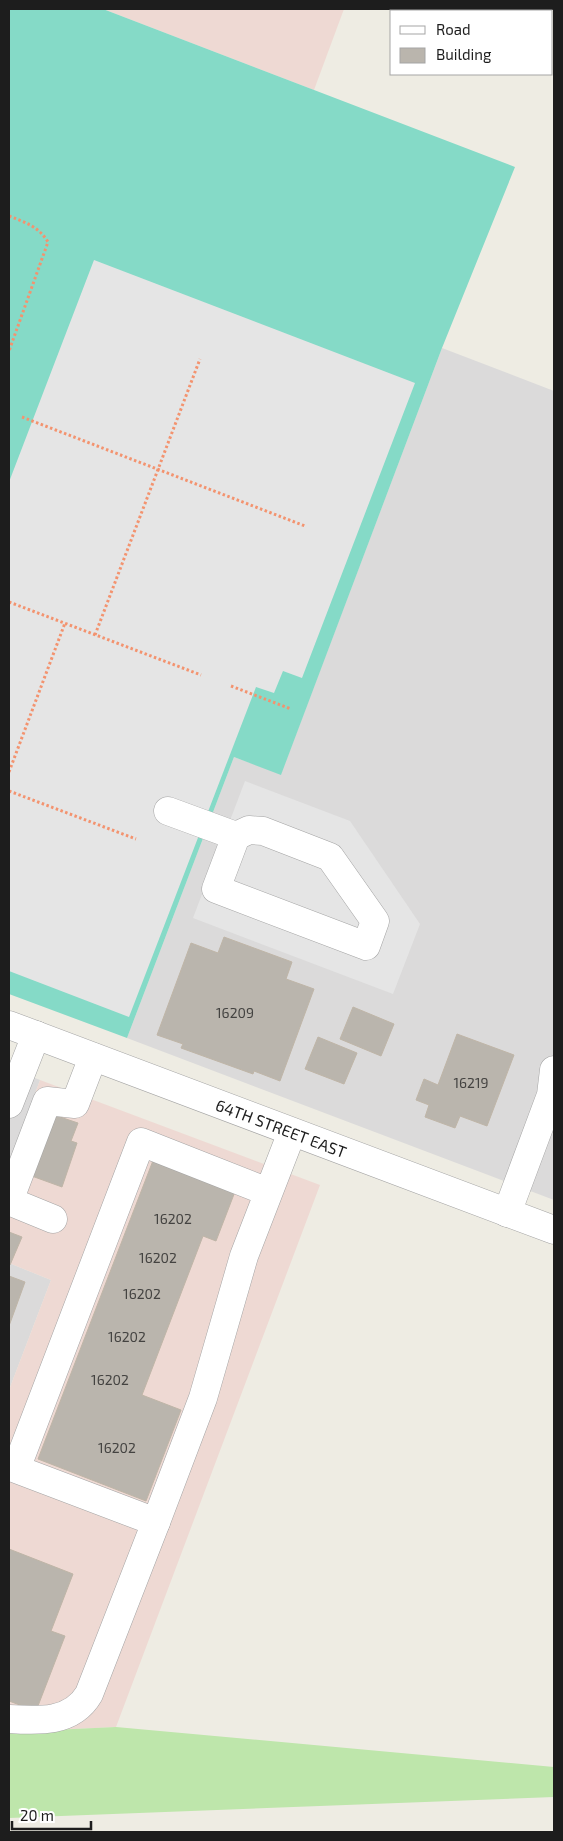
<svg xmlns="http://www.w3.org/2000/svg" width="563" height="1841" viewBox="0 0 563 1841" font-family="'Exo 2',sans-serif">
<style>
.residential{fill:#dbdada}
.commercial{fill:#eed9d3}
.grass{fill:#bee6ab}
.pitch{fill:#85dac7}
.parking{fill:#e5e5e5}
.building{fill:#bab5ad;stroke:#bfb5a7}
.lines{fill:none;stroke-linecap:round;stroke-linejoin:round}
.minor-casing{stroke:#a4a4a4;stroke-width:29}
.path{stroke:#f3936f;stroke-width:3;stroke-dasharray:2.5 2.5;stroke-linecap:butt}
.minor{stroke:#fff;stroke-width:28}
.labels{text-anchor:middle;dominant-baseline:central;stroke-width:4;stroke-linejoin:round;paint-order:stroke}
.number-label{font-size:14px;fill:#444341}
.street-label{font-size:16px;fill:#1d1d1d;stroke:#fff}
</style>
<rect width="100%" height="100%" fill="#eeece3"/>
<g class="residential">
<path d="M 442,348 L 554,391 L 554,1200 L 127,1038 L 234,757 L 281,774 Z"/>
<path d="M 9,1068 L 40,1080 L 9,1164 Z"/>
<path d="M 9,1263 L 51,1280 L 9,1390 Z"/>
</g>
<g class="commercial">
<path d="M 103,9 L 344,9 L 314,90 Z"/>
<path d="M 40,1080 L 320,1185 L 116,1727 L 9,1732 L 9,1390 L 51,1280 L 9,1263 L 9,1164 Z"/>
</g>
<path class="grass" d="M 116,1727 L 554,1767 L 554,1797 L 9,1818 L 9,1732 Z"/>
<path class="pitch" d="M 9,9 L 103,9 L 515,167 L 442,348 L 281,775 L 234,757 L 127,1038 L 9,994 Z"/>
<g class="parking">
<path d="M 94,260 L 415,383 L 302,678 L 283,671 L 274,693 L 256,687 L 129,1017 L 9,971 L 9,482 Z"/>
<path d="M 245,781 L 350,821 L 420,924 L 393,994 L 193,918 Z"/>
</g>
<g class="building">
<path d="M 224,937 L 292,962 L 286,979 L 314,989 L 280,1081 L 254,1071 L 253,1074 L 181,1048 L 183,1044 L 157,1035 L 191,943 L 218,953 Z"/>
<path d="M 353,1007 L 394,1024 L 381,1056 L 340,1039 Z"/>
<path d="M 457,1034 L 514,1055 L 487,1126 L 460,1116 L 455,1128 L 425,1117 L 429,1105 L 416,1100 L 424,1079 L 438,1085 Z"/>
<path d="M 318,1037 L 357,1053 L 344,1084 L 305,1069 Z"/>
<path d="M 51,1114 L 78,1123 L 71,1141 L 77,1143 L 62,1187 L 29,1175 Z"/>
<path d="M 154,1158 L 236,1189 L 216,1241 L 203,1236 L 142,1395 L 181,1410 L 146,1501 L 38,1459 Z"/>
<path d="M 9,1232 L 22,1237 L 10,1265 L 9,1264 Z"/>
<path d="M 9,1276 L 25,1282 L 9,1326 Z"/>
<path d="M 9,1549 L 73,1574 L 51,1631 L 65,1636 L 36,1711 L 9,1701 Z"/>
</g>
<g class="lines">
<defs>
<g id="minor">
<path d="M 168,811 L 236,836 L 249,830 L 263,831 L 330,857 L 375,921 L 366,946 L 216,889 L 236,836"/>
<path id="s1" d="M 9,1025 L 554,1230"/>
<path d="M 9,1104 L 36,1035"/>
<path d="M 268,1192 L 141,1142 L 16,1469 L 156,1522 L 203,1398 L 244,1256 L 292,1132"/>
<path d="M 507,1213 L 551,1095 L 554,1070"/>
<path d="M 53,1219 L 9,1201 L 47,1101 L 75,1104 L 93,1057"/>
<path d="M 9,1719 C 39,1721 72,1723 89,1694 L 156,1522"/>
</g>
</defs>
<use href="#minor" class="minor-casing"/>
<g class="path">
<path d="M 9,216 C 25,222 39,227 48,242 L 9,351"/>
<path d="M 22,417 L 305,526"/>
<path d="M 9,602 L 201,675"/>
<path d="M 95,635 L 200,359"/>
<path d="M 231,686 L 291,709"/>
<path d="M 9,772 L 65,623"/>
<path d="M 9,791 L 136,839"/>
</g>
<use href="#minor" class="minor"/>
</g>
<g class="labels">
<g class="number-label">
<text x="235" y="1012">16209</text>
<text x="471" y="1082">16219</text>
<text x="173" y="1218">16202</text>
<text x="158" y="1257">16202</text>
<text x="142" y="1293">16202</text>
<text x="127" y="1336">16202</text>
<text x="110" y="1379">16202</text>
<text x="117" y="1447">16202</text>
</g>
<g class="street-label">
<text stroke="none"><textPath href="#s1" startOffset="291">64TH STREET EAST</textPath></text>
</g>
</g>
<rect width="563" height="1841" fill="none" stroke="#1d1d1d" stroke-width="20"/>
<rect x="390" y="10" width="162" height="65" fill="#ffffff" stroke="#a5a5a5"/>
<rect x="400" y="26" width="25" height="8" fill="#ffffff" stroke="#a5a5a5"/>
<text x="436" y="35" font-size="15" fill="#1d1d1d">Road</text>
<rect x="400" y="48" width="25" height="15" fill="#bab5ad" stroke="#a5a5a5"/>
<text x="436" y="60" font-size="15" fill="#1d1d1d">Building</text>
<path d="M12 1821v8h79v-8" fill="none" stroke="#1d1d1d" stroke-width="2.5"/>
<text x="20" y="1821" font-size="15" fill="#1d1d1d" stroke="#ffffff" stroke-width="4" paint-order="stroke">20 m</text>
</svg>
